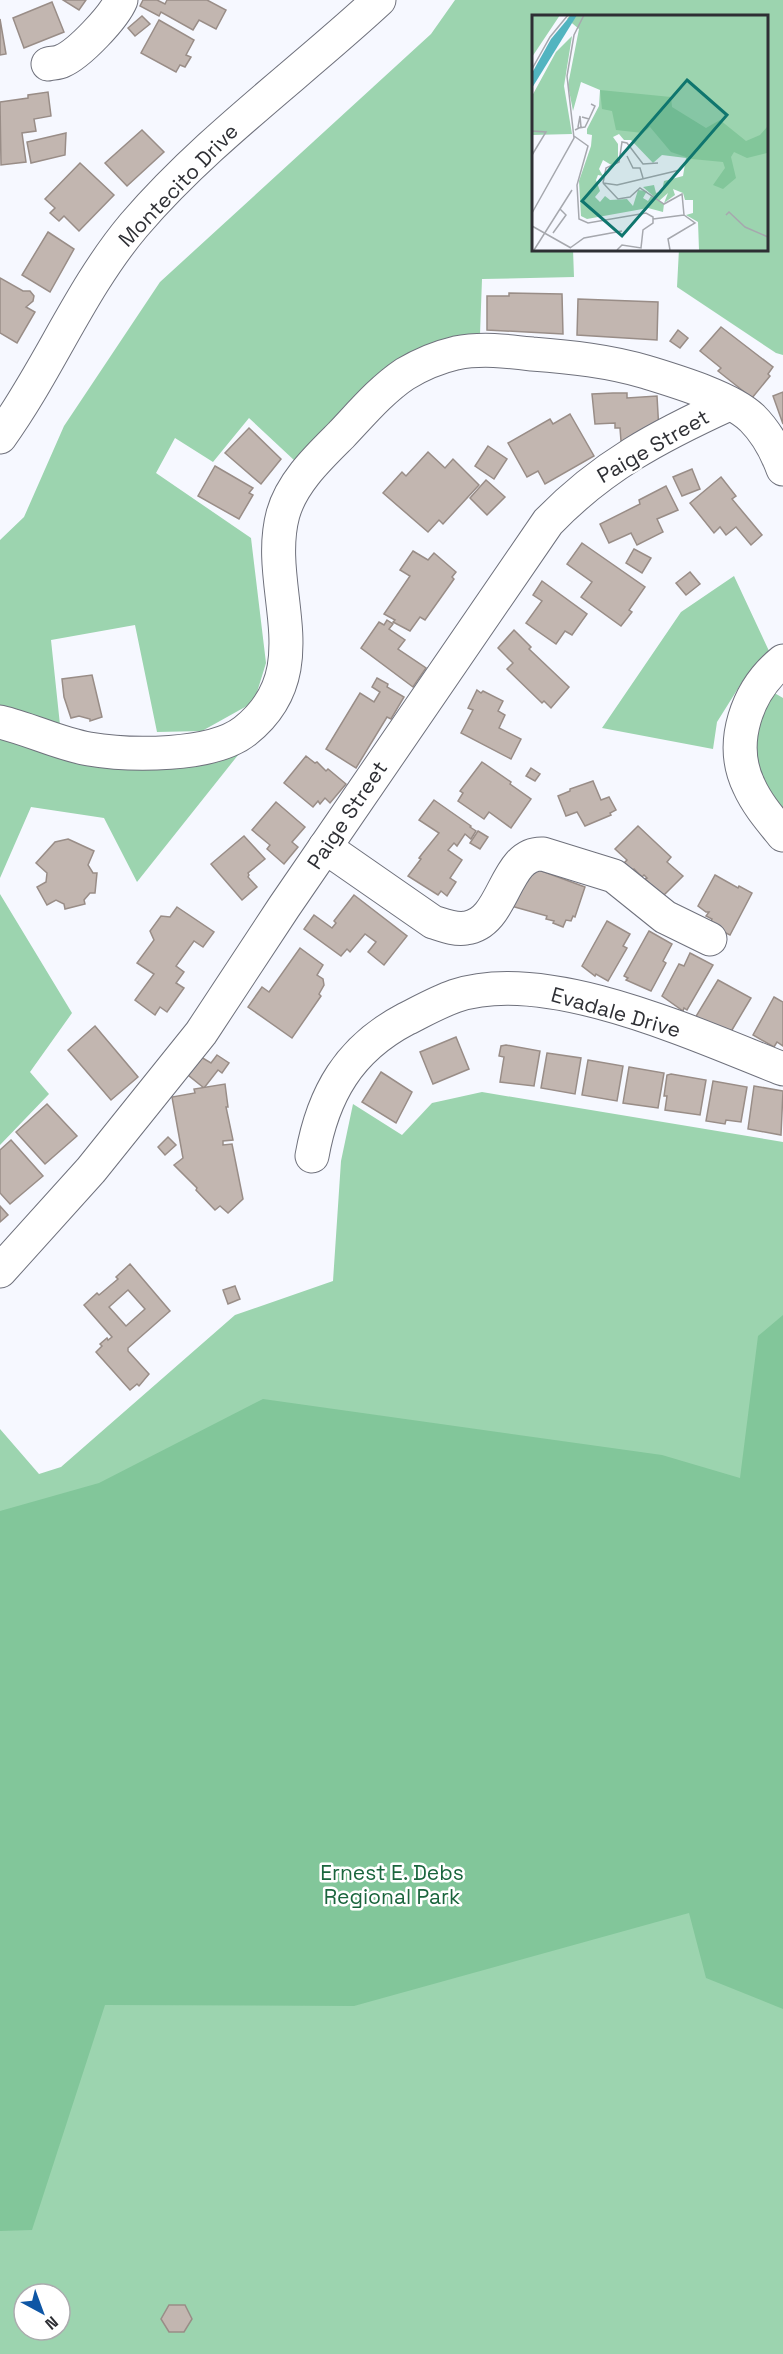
<svg xmlns="http://www.w3.org/2000/svg" width="783" height="2354" viewBox="0 0 783 2354" font-family="'Space Grotesk',sans-serif">
<style>
.green{fill:#9cd4af;fill-rule:evenodd}
.forest{fill:#82c69a}
.building{fill:#c2b6b0;stroke:#998d87;stroke-width:1.5;fill-rule:evenodd}
.lines{fill:none;stroke-linecap:round;stroke-linejoin:round}
.minor-casing{stroke:#6f717c;stroke-width:35}
.minor{stroke:#fff;stroke-width:33}
.labels{text-anchor:middle;dominant-baseline:central;stroke-width:5;stroke-linejoin:round;paint-order:stroke}
.street-label{font-size:21px;fill:#2e2f34;stroke:#fff}
.park-label{font-size:21px;fill:#1a653d;stroke:#fff}
.inset-road{fill:none;stroke:#a6a8ae;stroke-width:1.5}
.view{fill:#0f766e;fill-opacity:0.15;stroke:#0f766e;stroke-width:3}
.inset-edge{fill:none;stroke:#2e2f34;stroke-width:3}
</style>
<rect width="100%" height="100%" fill="#f6f8ff"/>
<g class="green">
<path d="M 455,0 L 783,0 L 783,355 L 776,353 L 677,287 L 679,249 L 766,249 L 766,16 L 534,16 L 534,249 L 573,249 L 574,277 L 482,279 L 480,335 L 408,353 L 368,385 L 295,461 L 249,418 L 213,462 L 175,438 L 156,473 L 251,538 L 266,663 L 254,702 L 202,731 L 157,732 L 135,625 L 51,640 L 60,725 L 0,707 L 0,540 L 24,517 L 64,426 L 160,282 L 431,34 Z"/>
<path d="M 734,576 L 769,651 L 744,679 L 717,722 L 713,749 L 602,728 L 681,612 Z"/>
<path d="M 771,691 L 783,698 L 783,821 L 750,771 L 748,733 Z"/>
<path d="M 0,738 L 246,745 L 137,882 L 104,818 L 31,807 L 0,878 Z"/>
<path d="M 0,894 L 72,1013 L 30,1072 L 49,1094 L 0,1145 Z"/>
<path d="M 482,1092 L 783,1142 L 783,2354 L 0,2354 L 0,1429 L 39,1474 L 61,1467 L 235,1315 L 333,1281 L 341,1161 L 353,1104 L 402,1135 L 432,1103 ZM 24,2294 L 60,2294 L 60,2330 L 24,2330 Z"/>
</g>
<path class="forest" d="M 783,1315 L 783,2009 L 706,1978 L 689,1913 L 354,2006 L 105,2005 L 32,2230 L 0,2231 L 0,1511 L 99,1483 L 263,1399 L 662,1455 L 740,1478 L 758,1336 Z"/>
<g class="building">
<path d="M 63,0 L 86,0 L 79,10 Z"/>
<path d="M 143,0 L 157,0 L 165,4 L 167,0 L 207,0 L 226,10 L 216,29 L 199,20 L 193,30 L 161,12 L 159,16 L 140,6 Z"/>
<path d="M 52,2 L 64,32 L 24,48 L 13,18 Z"/>
<path d="M 142,16 L 150,24 L 135,36 L 128,28 Z"/>
<path d="M 0,19 L 6,54 L 0,55 Z"/>
<path d="M 159,20 L 194,40 L 186,55 L 191,57 L 185,67 L 180,65 L 176,72 L 141,53 Z"/>
<path d="M 48,92 L 51,116 L 34,119 L 36,131 L 22,133 L 26,162 L 1,165 L 0,102 L 28,98 L 28,95 Z"/>
<path d="M 142,130 L 164,152 L 127,186 L 105,163 Z"/>
<path d="M 66,133 L 65,155 L 31,163 L 27,142 Z"/>
<path d="M 80,163 L 114,195 L 79,231 L 64,216 L 59,221 L 50,213 L 55,208 L 45,199 Z"/>
<path d="M 48,232 L 74,249 L 50,292 L 22,275 Z"/>
<path d="M 0,278 L 23,291 L 30,291 L 34,296 L 33,301 L 26,307 L 35,312 L 17,343 L 0,333 Z"/>
<path d="M 509,293 L 562,294 L 563,334 L 487,330 L 487,296 L 509,296 Z"/>
<path d="M 578,299 L 658,302 L 657,340 L 577,335 Z"/>
<path d="M 721,327 L 773,367 L 768,374 L 770,376 L 752,398 L 718,371 L 721,368 L 700,351 Z"/>
<path d="M 678,330 L 688,338 L 680,348 L 670,341 Z"/>
<path d="M 783,392 L 783,424 L 773,396 Z"/>
<path d="M 613,393 L 627,393 L 627,398 L 657,396 L 659,431 L 638,440 L 621,441 L 620,428 L 615,428 L 615,423 L 595,424 L 592,394 Z"/>
<path d="M 570,414 L 594,456 L 545,484 L 538,471 L 527,477 L 508,443 L 550,419 L 553,424 Z"/>
<path d="M 249,428 L 281,459 L 261,484 L 225,453 Z"/>
<path d="M 488,446 L 507,459 L 494,479 L 475,466 Z"/>
<path d="M 428,452 L 445,468 L 453,459 L 479,485 L 443,524 L 439,520 L 428,532 L 383,493 L 402,472 L 406,476 Z"/>
<path d="M 215,466 L 253,488 L 249,493 L 253,495 L 239,519 L 198,496 Z"/>
<path d="M 692,469 L 700,489 L 682,496 L 673,477 Z"/>
<path d="M 721,477 L 736,496 L 732,499 L 762,535 L 751,545 L 736,527 L 726,535 L 720,527 L 714,533 L 690,503 Z"/>
<path d="M 486,480 L 505,497 L 487,515 L 470,498 Z"/>
<path d="M 666,486 L 678,510 L 657,519 L 663,532 L 637,545 L 631,533 L 609,543 L 600,524 L 640,504 L 639,500 Z"/>
<path d="M 582,543 L 645,587 L 629,610 L 632,612 L 621,626 L 581,597 L 592,582 L 567,564 Z"/>
<path d="M 634,549 L 651,558 L 642,573 L 626,563 Z"/>
<path d="M 413,551 L 428,560 L 434,553 L 456,572 L 452,577 L 454,579 L 425,620 L 420,617 L 410,631 L 393,622 L 395,620 L 384,614 L 410,576 L 400,570 Z"/>
<path d="M 690,572 L 700,584 L 686,595 L 676,583 Z"/>
<path d="M 542,581 L 587,614 L 572,635 L 565,631 L 556,644 L 526,623 L 542,601 L 533,595 Z"/>
<path d="M 387,620 L 393,624 L 389,629 L 405,640 L 398,649 L 426,668 L 413,687 L 361,648 L 379,622 L 384,625 Z"/>
<path d="M 514,630 L 531,647 L 529,649 L 569,687 L 551,708 L 544,701 L 542,703 L 507,669 L 513,663 L 498,648 Z"/>
<path d="M 92,675 L 102,717 L 90,721 L 90,719 L 79,716 L 71,718 L 64,697 L 62,679 Z"/>
<path d="M 377,678 L 388,684 L 387,687 L 404,697 L 391,719 L 387,717 L 356,768 L 326,749 L 360,693 L 374,702 L 380,692 L 372,687 Z"/>
<path d="M 477,690 L 481,693 L 483,691 L 503,701 L 498,711 L 505,715 L 499,728 L 521,739 L 511,759 L 461,733 L 473,710 L 468,708 Z"/>
<path d="M 306,756 L 315,763 L 317,762 L 326,771 L 328,769 L 346,784 L 330,803 L 325,798 L 320,804 L 318,801 L 313,807 L 284,783 Z"/>
<path d="M 482,762 L 511,782 L 510,784 L 531,799 L 511,828 L 489,812 L 484,819 L 458,801 L 463,793 L 460,791 Z"/>
<path d="M 531,768 L 540,774 L 535,781 L 526,776 Z"/>
<path d="M 593,781 L 601,800 L 609,797 L 616,810 L 610,813 L 611,815 L 585,826 L 577,812 L 566,816 L 558,796 L 570,791 L 570,789 Z"/>
<path d="M 434,800 L 471,826 L 470,827 L 476,831 L 471,839 L 465,834 L 457,846 L 454,843 L 448,850 L 462,860 L 450,878 L 456,882 L 447,896 L 441,891 L 438,895 L 408,876 L 421,859 L 419,858 L 422,854 L 439,833 L 419,820 Z"/>
<path d="M 276,802 L 305,827 L 292,842 L 298,847 L 284,864 L 267,849 L 270,845 L 252,830 Z"/>
<path d="M 638,826 L 671,857 L 667,862 L 683,876 L 663,896 L 645,879 L 647,878 L 644,875 L 642,877 L 634,869 L 632,871 L 624,863 L 627,860 L 615,849 Z"/>
<path d="M 478,831 L 488,837 L 480,849 L 470,843 Z"/>
<path d="M 244,836 L 265,859 L 248,873 L 249,875 L 248,877 L 257,887 L 242,900 L 211,864 Z"/>
<path d="M 68,839 L 94,851 L 88,865 L 93,873 L 97,873 L 95,893 L 90,893 L 84,900 L 85,904 L 65,909 L 64,904 L 56,900 L 47,905 L 37,887 L 46,882 L 47,873 L 36,863 L 55,842 Z"/>
<path d="M 528,866 L 585,887 L 575,917 L 573,916 L 571,921 L 566,920 L 563,927 L 553,923 L 554,921 L 546,919 L 547,916 L 511,906 Z"/>
<path d="M 715,875 L 738,888 L 739,886 L 752,893 L 730,935 L 709,925 L 712,919 L 706,916 L 709,912 L 706,912 L 698,906 Z"/>
<path d="M 354,895 L 407,936 L 384,965 L 368,952 L 376,942 L 365,934 L 350,952 L 347,949 L 341,956 L 304,929 L 314,915 L 332,928 L 336,923 L 334,921 Z"/>
<path d="M 177,907 L 214,932 L 203,947 L 194,941 L 176,966 L 184,972 L 176,983 L 184,988 L 167,1012 L 160,1007 L 155,1015 L 135,1000 L 154,974 L 137,963 L 154,940 L 150,931 L 161,916 L 170,917 Z"/>
<path d="M 607,921 L 630,934 L 623,946 L 627,948 L 608,981 L 596,974 L 595,976 L 582,966 Z"/>
<path d="M 649,931 L 672,944 L 663,961 L 666,963 L 651,991 L 626,980 L 628,978 L 624,976 Z"/>
<path d="M 300,948 L 323,965 L 317,975 L 323,979 L 324,985 L 319,994 L 321,996 L 292,1038 L 248,1007 L 262,987 L 269,992 Z"/>
<path d="M 690,953 L 713,965 L 687,1010 L 684,1008 L 683,1011 L 662,996 L 679,964 L 684,966 Z"/>
<path d="M 718,980 L 751,998 L 729,1035 L 692,1023 Z"/>
<path d="M 774,997 L 783,1002 L 783,1046 L 777,1042 L 774,1047 L 753,1035 Z"/>
<path d="M 95,1026 L 138,1077 L 111,1100 L 68,1050 Z"/>
<path d="M 456,1037 L 469,1069 L 433,1084 L 420,1052 Z"/>
<path d="M 506,1045 L 540,1051 L 534,1086 L 500,1082 L 504,1057 L 499,1056 L 501,1046 Z"/>
<path d="M 547,1053 L 581,1058 L 575,1094 L 541,1088 Z"/>
<path d="M 217,1055 L 229,1063 L 222,1073 L 218,1070 L 204,1088 L 188,1075 L 201,1057 L 211,1063 Z"/>
<path d="M 588,1060 L 623,1066 L 617,1101 L 582,1095 Z"/>
<path d="M 629,1067 L 664,1073 L 658,1108 L 623,1103 Z"/>
<path d="M 381,1072 L 412,1092 L 396,1123 L 362,1102 Z"/>
<path d="M 671,1074 L 706,1080 L 700,1115 L 665,1110 L 667,1096 L 664,1096 L 667,1075 Z"/>
<path d="M 713,1081 L 747,1087 L 741,1122 L 726,1120 L 725,1124 L 706,1121 Z"/>
<path d="M 225,1084 L 228,1107 L 226,1107 L 233,1140 L 223,1141 L 223,1145 L 232,1144 L 243,1199 L 228,1213 L 220,1206 L 215,1210 L 196,1190 L 197,1188 L 174,1165 L 183,1158 L 172,1097 L 195,1093 L 194,1089 Z"/>
<path d="M 754,1086 L 783,1091 L 781,1135 L 748,1129 Z"/>
<path d="M 47,1104 L 77,1136 L 45,1164 L 16,1132 Z"/>
<path d="M 168,1137 L 176,1145 L 165,1155 L 158,1147 Z"/>
<path d="M 11,1140 L 43,1176 L 10,1204 L 0,1193 L 0,1150 Z"/>
<path d="M 0,1206 L 8,1215 L 0,1222 Z"/>
<path d="M 130,1264 L 170,1311 L 128,1348 L 128,1351 L 149,1374 L 139,1386 L 137,1384 L 130,1390 L 96,1352 L 102,1346 L 100,1344 L 107,1338 L 108,1340 L 112,1337 L 84,1305 L 97,1293 L 99,1295 L 118,1279 L 116,1277 ZM 128,1290 L 145,1309 L 126,1326 L 109,1307 Z"/>
<path d="M 235,1286 L 240,1299 L 228,1304 L 223,1290 Z"/>
<path d="M 169,2305 L 185,2305 L 192,2319 L 184,2332 L 169,2332 L 161,2319 Z"/>
</g>
<g class="lines">
<defs>
<g id="minor">
<path d="M 48,64 C 52,63 58,63 62,61 C 79,54 114,17 121,0"/>
<path d="M 0,437 C 49,369 80,289 134,225 C 206,141 298,75 379,0"/>
<path d="M 783,661 C 747,690 728,743 749,786 C 757,804 770,819 783,835"/>
<path d="M 0,722 C 30,729 59,744 89,749 C 130,756 212,757 245,731 C 322,670 263,588 283,514 C 292,482 319,457 341,435 C 361,414 381,390 405,374 C 420,365 439,357 456,353 C 481,348 507,351 532,354 C 571,357 609,361 646,372 C 675,381 730,397 752,418 C 766,432 776,450 783,469"/>
<path d="M 325,847 L 433,922 C 443,925 455,930 466,928 C 506,923 503,852 543,854 L 614,876 L 665,917 L 710,939"/>
<path d="M 312,1156 C 323,1094 349,1049 406,1019 C 422,1011 438,1002 455,996 C 546,965 696,1035 783,1069"/>
<path d="M 0,1271 L 91,1170 L 201,1033 L 284,907 L 548,522 C 602,466 659,436 729,404"/>
</g>
</defs>
<use href="#minor" class="minor-casing"/>
<use href="#minor" class="minor"/>
</g>
<g class="labels">
<g class="street-label">
<text transform="translate(178 185) rotate(-46)">Montecito Drive</text>
<text transform="translate(653 446) rotate(-30)">Paige Street</text>
<text transform="translate(347 815) rotate(-56)">Paige Street</text>
<text transform="translate(616 1012) rotate(16)">Evadale Drive</text>
</g>
<g class="park-label">
<text x="392" y="1872">Ernest E. Debs<tspan x="392" dy="24">Regional Park</tspan></text>
</g>
</g>
<g transform="translate(532 15)">
<rect width="236" height="236" fill="#f6f8ff"/>
<path d="M 1,0 L 28,0 L 0,42 L 0,5 ZM 38,0 L 235,0 L 235,235 L 167,235 L 166,207 L 154,200 L 161,198 L 161,185 L 153,185 L 151,178 L 141,174 L 143,180 L 132,188 L 136,178 L 127,186 L 111,172 L 122,170 L 124,178 L 130,176 L 132,166 L 151,161 L 154,143 L 130,140 L 121,148 L 99,125 L 92,125 L 87,119 L 81,122 L 86,129 L 86,148 L 81,151 L 71,145 L 67,154 L 71,161 L 66,160 L 64,165 L 68,176 L 63,182 L 68,187 L 73,181 L 78,185 L 95,184 L 101,191 L 106,175 L 115,176 L 111,183 L 116,186 L 119,181 L 132,189 L 131,197 L 116,193 L 55,204 L 49,201 L 47,166 L 59,131 L 60,120 L 55,119 L 55,114 L 67,91 L 68,75 L 49,67 L 41,96 L 36,70 L 47,14 L 35,4 ZM 40,21 L 32,71 L 40,119 L 0,120 L 0,81 L 24,37 Z" fill="#9cd4af"/>
<path d="M 68,75 L 139,82 L 140,92 L 174,113 L 188,105 L 214,126 L 228,120 L 235,112 L 235,138 L 215,143 L 202,137 L 199,142 L 204,163 L 191,174 L 181,170 L 193,153 L 191,147 L 160,144 L 139,137 L 118,112 L 111,118 L 84,115 L 80,96 L 70,94 Z" fill="#82c69a"/>
<path d="M 39,0 L 45,0 L 0,73 L 0,58 L 19,24 Z" fill="#52b4c0"/>
<path class="inset-road" d="M 0,54 L 18,22 L 36,0M 57,104 L 63,91 L 59,89M 43,115 L 49,112 L 48,101 L 46,112 L 47,113 L 53,112 L 57,104 L 50,102M 0,116 L 14,117 L 0,140M 42,121 L 56,131 L 45,170 L 47,204 L 56,208 L 114,198 L 121,202 L 121,208 L 111,215 L 109,233 L 90,230 L 85,235M 95,141 L 101,153 L 108,153 L 111,163M 71,168 L 86,184 L 98,182 L 108,173 L 132,189 L 150,179 L 152,200M 71,168 L 74,153 L 87,147 L 90,127 L 95,128 L 111,149 L 126,148M 71,168 L 85,170 L 148,155M 0,198 L 42,123 L 35,61 L 42,20 L 52,0M 194,200 L 197,197 L 213,212 L 236,222M 121,204 L 152,200M 0,211 L 39,233M 21,218 L 34,200 L 28,194M 38,233 L 52,223 L 90,216M 2,235 L 40,175M 138,235 L 136,224 L 163,208 L 152,200"/>
<path class="view" d="M 155,65 L 195,100 L 90,221 L 50,186 Z"/>
<rect width="236" height="236" class="inset-edge"/>
</g>
<g transform="translate(42 2312) rotate(139)"><circle r="28" fill="#ffffff" stroke="#abacae" stroke-width="1.5"/>
<path d="M0-4.5L10 22L0 15L-10 22Z" fill="#0e56a5"/>
<text y="-9" font-size="16" font-weight="bold" text-anchor="middle" fill="#2e2f34">N</text>
</g>
</svg>
